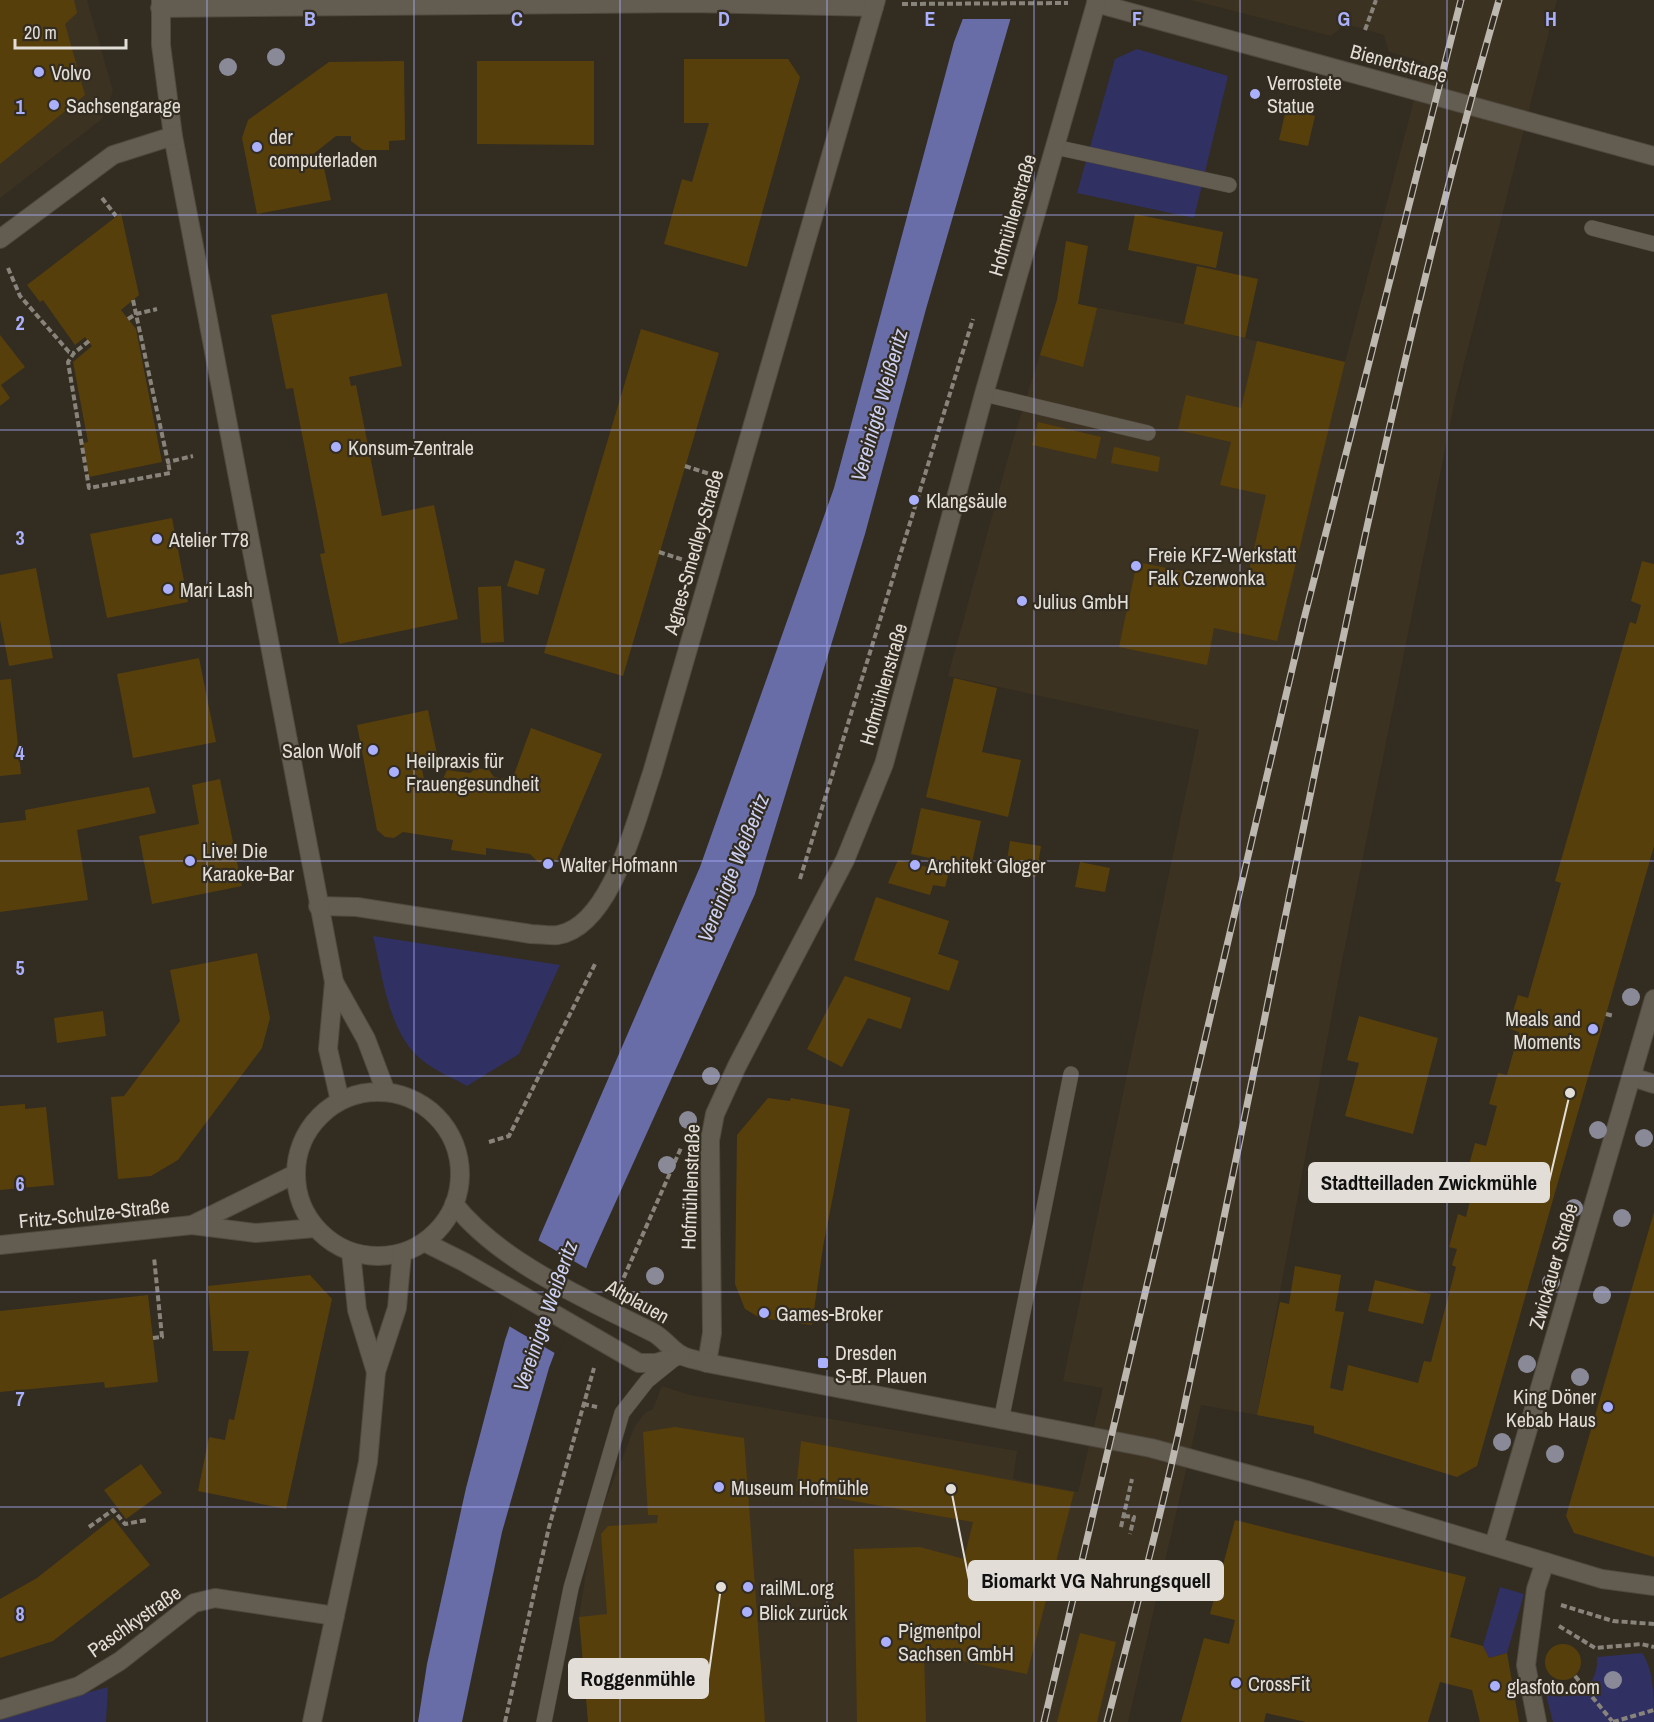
<svg xmlns="http://www.w3.org/2000/svg" width="1654" height="1722" viewBox="0 0 1654 1722" font-family="'Archivo Narrow',sans-serif">
<style>
.built{fill:#3c3221}
.green{fill:#303162}
.water{fill:#686ca7}
.pier{fill:#332c21}
.building{fill:#573f0b}
.lines{fill:none;stroke-linecap:round;stroke-linejoin:round}
.lane-casing{stroke:#4f493f;stroke-width:16}
.street-casing{stroke:#4f493f;stroke-width:20}
.secondary-casing{stroke:#4f493f;stroke-width:20}
.path{stroke:#89847b;stroke-width:4;stroke-dasharray:6 3;stroke-linecap:butt}
.lane{stroke:#635c50;stroke-width:15}
.street{stroke:#635c50;stroke-width:18}
.secondary{stroke:#635c50;stroke-width:18}
.rail-casing{stroke:#bcb7af;stroke-width:7}
.rail{stroke:#332c21;stroke-width:4.5;stroke-dasharray:14;stroke-linecap:butt}
.tree{fill:#8a8997}
.grid{fill:none;stroke:#aab0fb;stroke-width:1.5;stroke-opacity:0.55}
.poi-dot{fill:#aab0fb;stroke:#332c21;stroke-width:2}
.labels{text-anchor:middle;dominant-baseline:central;stroke-width:4.5;stroke-linejoin:round;paint-order:stroke}
.street-label{font-size:20px;fill:#e2ded7;stroke:#332c21}
.poi-label{font-size:20px;fill:#e2ded7;stroke:#332c21;text-anchor:start}
.water-label{font-size:21px;font-style:italic;fill:#ccd0f3;stroke:#332c21}
.grid-label{font-size:20px;text-anchor:middle;font-weight:bold;fill:#aab0fb;stroke:#332c21;stroke-width:4.5;stroke-linejoin:round;paint-order:stroke}
.leader{fill:none;stroke:#e2ded7;stroke-width:2}
.callout-dot{fill:#e2ded7;stroke:#332c21;stroke-width:2}
.callout{fill:#e2ded7;stroke:#e2ded7;stroke-width:2}
.callout-label{font-size:21px;text-anchor:middle;font-weight:bold;fill:#111}
</style>
<rect width="100%" height="100%" fill="#332c21"/>
<g class="built">
<path d="M 0,0 L 87,0 L 113,91 L 102,119 L 0,198 Z"/>
<path d="M 1191,0 L 1557,0 L 1456,395 L 1340,971 L 1257,1415 L 1201,1405 L 1128,1722 L 698,1722 L 581,1637 L 579,1617 L 592,1535 L 635,1426 L 645,1413 L 653,1409 L 662,1386 L 690,1395 L 1017,1451 L 1013,1479 L 1078,1492 L 1103,1388 L 1063,1381 L 1199,730 L 948,676 L 1013,440 L 1057,300 L 1184,324 L 1345,362 L 1424,62 L 1389,52 L 1384,35 L 1346,24 L 1331,36 Z"/>
</g>
<g class="green">
<path d="M 1137,49 L 1228,76 L 1194,218 L 1077,193 L 1115,59 Z"/>
<path d="M 373,936 L 560,965 L 519,1054 L 467,1086 C 453,1078 435,1071 422,1060 C 388,1033 383,976 373,936 Z"/>
<path d="M 1500,1587 L 1524,1594 L 1507,1653 L 1489,1658 L 1483,1646 Z"/>
<path d="M 1642,1653 C 1654,1670 1654,1698 1654,1722 L 1553,1722 L 1546,1695 C 1574,1701 1599,1688 1597,1657 Z"/>
<path d="M 108,1687 L 106,1722 L 0,1722 L 0,1716 Z"/>
</g>
<path class="water" d="M 970,0 L 1016,0 L 926,309 L 865,534 L 755,894 L 589,1261 L 549,1368 L 502,1532 L 462,1722 L 418,1722 L 427,1664 L 466,1488 L 505,1340 L 540,1236 L 700,867 L 834,488 L 954,42 Z"/>
<g class="pier">
<path d="M 967,0 L 1019,0 L 1013,19 L 959,19 Z"/>
<path d="M 536,1239 L 589,1270 L 558,1355 L 507,1325 Z"/>
</g>
<g class="building">
<path d="M 0,0 L 74,0 L 77,13 L 65,24 L 85,95 L 0,164 Z"/>
<path d="M 684,59 L 788,59 L 800,77 L 747,267 L 664,244 L 682,179 L 692,182 L 709,123 L 684,123 Z"/>
<path d="M 404,61 L 405,140 L 389,141 L 389,150 L 363,150 L 351,141 L 351,136 L 336,136 L 311,156 L 315,159 L 314,170 L 324,168 L 331,200 L 257,214 L 242,138 L 248,120 L 329,62 Z"/>
<path d="M 477,61 L 594,61 L 594,145 L 477,144 Z"/>
<path d="M 1286,109 L 1315,116 L 1308,146 L 1279,140 Z"/>
<path d="M 121,213 L 139,295 L 121,310 L 136,329 L 162,462 L 89,477 L 83,443 L 88,442 L 73,362 L 92,346 L 85,337 L 75,345 L 43,300 L 40,302 L 27,285 Z"/>
<path d="M 1135,214 L 1223,232 L 1216,268 L 1128,250 Z"/>
<path d="M 1066,241 L 1088,246 L 1078,304 L 1097,308 L 1083,367 L 1040,355 L 1057,300 Z"/>
<path d="M 1197,266 L 1258,279 L 1245,338 L 1184,324 Z"/>
<path d="M 387,293 L 402,366 L 349,377 L 351,386 L 356,385 L 382,516 L 434,505 L 458,619 L 339,644 L 320,554 L 325,553 L 293,388 L 286,389 L 271,315 Z"/>
<path d="M 641,329 L 719,353 L 623,676 L 544,653 Z"/>
<path d="M 0,335 L 25,367 L 1,385 L 10,398 L 0,406 Z"/>
<path d="M 1257,341 L 1345,362 L 1277,641 L 1214,628 L 1207,665 L 1119,647 L 1137,562 L 1246,584 L 1266,495 L 1220,485 L 1231,442 L 1178,430 L 1186,395 L 1241,408 Z"/>
<path d="M 1038,422 L 1101,437 L 1096,459 L 1032,445 Z"/>
<path d="M 1114,447 L 1160,457 L 1158,472 L 1111,463 Z"/>
<path d="M 172,518 L 188,602 L 107,618 L 90,534 Z"/>
<path d="M 515,560 L 545,569 L 538,595 L 507,586 Z"/>
<path d="M 1642,561 L 1654,564 L 1654,846 L 1477,1466 L 1457,1477 L 1314,1433 L 1314,1426 L 1257,1415 L 1280,1302 L 1289,1304 L 1295,1266 L 1341,1275 L 1335,1311 L 1344,1312 L 1330,1388 L 1343,1391 L 1348,1365 L 1418,1383 L 1424,1361 L 1431,1362 L 1456,1267 L 1452,1265 L 1457,1249 L 1449,1247 L 1458,1214 L 1466,1217 L 1475,1180 L 1466,1176 L 1475,1143 L 1486,1146 L 1497,1106 L 1489,1104 L 1498,1073 L 1507,1075 L 1519,1032 L 1508,1028 L 1518,995 L 1528,998 L 1561,883 L 1555,881 L 1605,708 L 1630,622 L 1636,624 L 1641,605 L 1631,601 Z"/>
<path d="M 36,568 L 53,658 L 9,666 L 0,620 L 0,575 Z"/>
<path d="M 501,586 L 504,642 L 481,643 L 478,587 Z"/>
<path d="M 199,658 L 216,742 L 133,758 L 117,674 Z"/>
<path d="M 954,678 L 997,688 L 982,752 L 1021,760 L 1008,817 L 926,797 Z"/>
<path d="M 11,679 L 21,774 L 0,776 L 0,680 Z"/>
<path d="M 428,710 L 437,754 L 434,761 L 421,764 L 424,779 L 442,781 L 447,770 L 470,773 L 476,768 L 489,770 L 494,777 L 512,780 L 531,728 L 602,754 L 557,860 L 548,864 L 538,862 L 530,854 L 486,848 L 486,855 L 451,850 L 453,840 L 403,832 L 394,838 L 385,837 L 377,830 L 357,725 Z"/>
<path d="M 220,779 L 242,886 L 152,904 L 139,836 L 199,824 L 192,785 Z"/>
<path d="M 149,787 L 156,813 L 77,830 L 88,900 L 0,912 L 0,823 L 26,820 L 25,810 Z"/>
<path d="M 921,808 L 981,821 L 971,867 L 911,854 Z"/>
<path d="M 1010,841 L 1041,846 L 1036,877 L 1005,873 Z"/>
<path d="M 898,860 L 949,872 L 945,887 L 933,885 L 930,895 L 888,883 Z"/>
<path d="M 1080,862 L 1110,868 L 1105,892 L 1075,887 Z"/>
<path d="M 876,897 L 949,921 L 938,954 L 959,961 L 949,991 L 854,960 Z"/>
<path d="M 257,953 L 270,1018 L 262,1048 L 178,1160 L 151,1176 L 118,1179 L 111,1097 L 124,1096 L 180,1021 L 170,970 Z"/>
<path d="M 845,976 L 911,998 L 901,1029 L 868,1018 L 842,1067 L 807,1049 Z"/>
<path d="M 103,1011 L 106,1036 L 57,1043 L 54,1018 Z"/>
<path d="M 1359,1016 L 1438,1038 L 1413,1134 L 1345,1116 L 1359,1063 L 1347,1060 Z"/>
<path d="M 768,1098 L 790,1101 L 791,1098 L 850,1109 L 823,1247 L 812,1325 L 760,1318 L 745,1309 L 735,1284 L 737,1135 Z"/>
<path d="M 25,1104 L 25,1109 L 46,1107 L 54,1185 L 0,1190 L 0,1106 Z"/>
<path d="M 1654,1212 L 1654,1557 L 1574,1533 L 1566,1516 Z"/>
<path d="M 310,1275 L 332,1299 L 286,1509 L 198,1491 L 209,1437 L 225,1440 L 229,1419 L 234,1420 L 249,1351 L 213,1351 L 208,1286 Z"/>
<path d="M 1375,1280 L 1431,1294 L 1423,1324 L 1368,1311 Z"/>
<path d="M 148,1295 L 158,1382 L 105,1388 L 104,1382 L 0,1392 L 0,1311 Z"/>
<path d="M 675,1427 L 744,1438 L 765,1722 L 588,1722 L 579,1617 L 607,1614 L 601,1534 L 608,1526 L 657,1523 L 658,1515 L 648,1515 L 643,1432 Z"/>
<path d="M 801,1441 L 1074,1492 L 1027,1674 L 924,1653 L 926,1722 L 857,1722 L 854,1549 L 920,1547 L 964,1559 L 973,1522 L 796,1491 Z"/>
<path d="M 141,1464 L 162,1493 L 126,1519 L 104,1490 Z"/>
<path d="M 113,1518 L 150,1565 L 53,1641 L 0,1658 L 0,1599 L 37,1578 Z"/>
<path d="M 1235,1520 L 1466,1577 L 1450,1637 L 1483,1646 L 1489,1658 L 1507,1653 L 1519,1722 L 1480,1722 L 1472,1690 L 1440,1682 L 1428,1722 L 1306,1722 L 1266,1713 L 1264,1722 L 1181,1722 L 1204,1638 L 1229,1644 L 1235,1620 L 1210,1614 Z"/>
<path d="M 1080,1633 L 1116,1642 L 1097,1722 L 1057,1722 Z"/>
<circle cx="1563" cy="1662" r="18"/>
</g>
<g class="lines">
<defs>
<g id="lane">
<path d="M 1055,147 L 1229,185"/>
<path d="M 1592,228 L 1654,244"/>
<path d="M 984,394 L 1148,433"/>
<path d="M 1001,1421 L 1071,1074"/>
<path d="M 544,1722 L 571,1588 L 622,1413 L 647,1381 L 673,1360"/>
</g>
<g id="street">
<path d="M 1096,3 L 1654,156"/>
<path d="M 160,8 L 690,3 L 874,7"/>
<path d="M 318,906 L 357,907 L 531,934 C 540,934 550,936 558,935 C 612,926 637,816 652,773 L 876,0"/>
<path d="M 1632,1077 L 1654,1084"/>
<path d="M 192,1225 L 295,1174"/>
<path d="M 0,1245 L 192,1225 L 256,1233 L 315,1228"/>
<path d="M 707,1363 L 712,1333 L 710,1140 L 715,1114 L 737,1066 L 845,860 L 884,764 L 984,394 L 1097,0"/>
<path d="M 1494,1545 L 1654,999"/>
<path d="M 0,1710 L 79,1686 L 120,1661 L 194,1603 L 215,1598 L 335,1616"/>
<path d="M 1537,1722 L 1526,1665 L 1536,1589 L 1545,1562"/>
</g>
<g id="secondary">
<path d="M 161,0 L 161,45 L 173,136 L 334,982 L 328,1049 L 340,1101"/>
<path d="M 0,239 L 113,155 L 173,136"/>
<path d="M 334,982 L 366,1039 L 386,1092"/>
<circle cx="378" cy="1174" r="82"/>
<path d="M 454,1204 C 501,1263 586,1299 652,1332 C 663,1337 670,1349 681,1355 C 688,1359 699,1360 707,1363 L 1151,1448 L 1310,1491 L 1602,1579 L 1654,1586"/>
<path d="M 424,1242 L 464,1262 L 639,1363 L 656,1363 L 681,1355"/>
<path d="M 351,1252 L 357,1310 L 376,1372"/>
<path d="M 312,1722 L 368,1462 L 376,1372 L 397,1308 L 402,1253"/>
</g>
</defs>
<use href="#lane" class="lane-casing"/>
<use href="#street" class="street-casing"/>
<use href="#secondary" class="secondary-casing"/>
<g class="path">
<path d="M 902,4 L 1068,3"/>
<path d="M 1365,30 L 1376,0"/>
<path d="M 102,198 L 116,216"/>
<path d="M 8,268 L 20,296 L 69,352 L 74,353"/>
<path d="M 133,300 L 168,462 L 193,456"/>
<path d="M 128,319 L 136,314 L 157,309"/>
<path d="M 89,341 L 74,353 L 68,362 L 89,488 L 170,473 L 168,462"/>
<path d="M 685,466 L 710,474"/>
<path d="M 659,552 L 684,560"/>
<path d="M 800,879 L 973,319"/>
<path d="M 1606,1014 L 1614,1016"/>
<path d="M 489,1142 L 509,1136 L 595,964"/>
<path d="M 620,1286 L 681,1148"/>
<path d="M 153,1338 L 162,1337 L 154,1257"/>
<path d="M 583,1404 L 597,1407"/>
<path d="M 1124,1516 L 1134,1517 L 1130,1534"/>
<path d="M 89,1527 L 113,1510 L 125,1524 L 147,1520"/>
<path d="M 1121,1527 L 1132,1479"/>
<path d="M 1561,1605 L 1613,1621 L 1654,1624"/>
<path d="M 1559,1626 L 1595,1648 L 1641,1644 L 1654,1647"/>
<path d="M 1575,1676 L 1612,1721"/>
<path d="M 505,1722 L 549,1527 L 594,1368"/>
<path d="M 1613,1722 L 1654,1710"/>
</g>
<use href="#lane" class="lane"/>
<use href="#street" class="street"/>
<use href="#secondary" class="secondary"/>
<defs>
<g id="rail">
<path d="M 1044,1722 L 1303,623 L 1461,0"/>
<path d="M 1107,1722 C 1135,1613 1164,1504 1187,1394 C 1287,929 1367,458 1499,0"/>
</g>
</defs>
<use href="#rail" class="rail-casing"/>
<use href="#rail" class="rail"/>
</g>
<g class="tree">
<circle cx="276" cy="57" r="9"/>
<circle cx="228" cy="67" r="9"/>
<circle cx="1631" cy="997" r="9"/>
<circle cx="711" cy="1076" r="9"/>
<circle cx="688" cy="1120" r="9"/>
<circle cx="1598" cy="1130" r="9"/>
<circle cx="1644" cy="1138" r="9"/>
<circle cx="667" cy="1165" r="9"/>
<circle cx="1574" cy="1208" r="9"/>
<circle cx="1622" cy="1218" r="9"/>
<circle cx="655" cy="1276" r="9"/>
<circle cx="1551" cy="1282" r="9"/>
<circle cx="1602" cy="1295" r="9"/>
<circle cx="1527" cy="1364" r="9"/>
<circle cx="1580" cy="1377" r="9"/>
<circle cx="1502" cy="1442" r="9"/>
<circle cx="1555" cy="1454" r="9"/>
<circle cx="1613" cy="1680" r="9"/>
</g>
<path class="grid" d="M 207,0 L 207,1722M 414,0 L 414,1722M 620,0 L 620,1722M 827,0 L 827,1722M 1034,0 L 1034,1722M 1240,0 L 1240,1722M 1447,0 L 1447,1722M 0,215 L 1654,215M 0,430 L 1654,430M 0,646 L 1654,646M 0,861 L 1654,861M 0,1076 L 1654,1076M 0,1292 L 1654,1292M 0,1507 L 1654,1507"/>
<g class="poi-dot">
<circle cx="39" cy="72" r="6"/>
<circle cx="1255" cy="94" r="6"/>
<circle cx="54" cy="105" r="6"/>
<circle cx="257" cy="147" r="6"/>
<circle cx="336" cy="447" r="6"/>
<circle cx="914" cy="500" r="6"/>
<circle cx="157" cy="539" r="6"/>
<circle cx="1136" cy="566" r="6"/>
<circle cx="168" cy="589" r="6"/>
<circle cx="1022" cy="601" r="6"/>
<circle cx="373" cy="750" r="6"/>
<circle cx="394" cy="772" r="6"/>
<circle cx="190" cy="861" r="6"/>
<circle cx="548" cy="864" r="6"/>
<circle cx="915" cy="865" r="6"/>
<circle cx="1593" cy="1029" r="6"/>
<circle cx="764" cy="1313" r="6"/>
<rect x="817" y="1357" width="12" height="12" rx="3"/>
<circle cx="1608" cy="1407" r="6"/>
<circle cx="719" cy="1487" r="6"/>
<circle cx="748" cy="1587" r="6"/>
<circle cx="747" cy="1612" r="6"/>
<circle cx="886" cy="1642" r="6"/>
<circle cx="1236" cy="1683" r="6"/>
<circle cx="1495" cy="1686" r="6"/>
</g>
<g class="labels">
<g class="street-label">
<text transform="translate(1399 63) rotate(15)">Bienertstraße</text>
<text transform="translate(1012 215) rotate(-74)">Hofmühlenstraße</text>
<text transform="translate(693 552) rotate(-74)">Agnes-Smedley-Straße</text>
<text transform="translate(883 684) rotate(-74)">Hofmühlenstraße</text>
<text transform="translate(690 1187) rotate(-88)">Hofmühlenstraße</text>
<text transform="translate(94 1213) rotate(-6)">Fritz-Schulze-Straße</text>
<text transform="translate(1553 1266) rotate(-74)">Zwickauer Straße</text>
<text transform="translate(638 1301) rotate(29)">Altplauen</text>
<text transform="translate(134 1621) rotate(-35)">Paschkystraße</text>
</g>
<g class="poi-label">
<text x="51" y="72">Volvo</text>
<text x="1267" y="82">Verrostete<tspan x="1267" dy="23">Statue</tspan></text>
<text x="66" y="105">Sachsengarage</text>
<text x="269" y="136">der<tspan x="269" dy="23">computerladen</tspan></text>
<text x="348" y="447">Konsum-Zentrale</text>
<text x="926" y="500">Klangsäule</text>
<text x="169" y="539">Atelier T78</text>
<text x="1148" y="554">Freie KFZ-Werkstatt<tspan x="1148" dy="23">Falk Czerwonka</tspan></text>
<text x="180" y="589">Mari Lash</text>
<text x="1034" y="601">Julius GmbH</text>
<text x="361" y="750" text-anchor="end">Salon Wolf</text>
<text x="406" y="760">Heilpraxis für<tspan x="406" dy="23">Frauengesundheit</tspan></text>
<text x="202" y="850">Live! Die<tspan x="202" dy="23">Karaoke-Bar</tspan></text>
<text x="560" y="864">Walter Hofmann</text>
<text x="927" y="865">Architekt Gloger</text>
<text x="1581" y="1018" text-anchor="end">Meals and<tspan x="1581" dy="23">Moments</tspan></text>
<text x="776" y="1313">Games-Broker</text>
<text x="835" y="1352">Dresden<tspan x="835" dy="23">S-Bf. Plauen</tspan></text>
<text x="1596" y="1396" text-anchor="end">King Döner<tspan x="1596" dy="23">Kebab Haus</tspan></text>
<text x="731" y="1487">Museum Hofmühle</text>
<text x="760" y="1587">railML.org</text>
<text x="759" y="1612">Blick zurück</text>
<text x="898" y="1630">Pigmentpol<tspan x="898" dy="23">Sachsen GmbH</tspan></text>
<text x="1248" y="1683">CrossFit</text>
<text x="1507" y="1686">glasfoto.com</text>
</g>
<g class="water-label">
<text transform="translate(879 405) rotate(-74)">Vereinigte Weißeritz</text>
<text transform="translate(733 868) rotate(-68)">Vereinigte Weißeritz</text>
<text transform="translate(545 1316) rotate(-71)">Vereinigte Weißeritz</text>
</g>
</g>
<g class="grid-label">
<text x="310" y="26">B</text>
<text x="517" y="26">C</text>
<text x="724" y="26">D</text>
<text x="930" y="26">E</text>
<text x="1137" y="26">F</text>
<text x="1344" y="26">G</text>
<text x="1551" y="26">H</text>
<text x="20" y="114">1</text>
<text x="20" y="330">2</text>
<text x="20" y="545">3</text>
<text x="20" y="760">4</text>
<text x="20" y="975">5</text>
<text x="20" y="1191">6</text>
<text x="20" y="1406">7</text>
<text x="20" y="1621">8</text>
</g>
<path class="leader" d="M1570 1093L1549 1182M951 1489L969 1580M721 1587L708 1679"/>
<g class="callout-dot">
<circle cx="1570" cy="1093" r="6"/>
<circle cx="951" cy="1489" r="6"/>
<circle cx="721" cy="1587" r="6"/>
</g>
<g class="callout">
<rect x="1309" y="1163" width="240" height="39" rx="6"/>
<rect x="969" y="1561" width="254" height="39" rx="6"/>
<rect x="569" y="1659" width="139" height="39" rx="6"/>
</g>
<g class="callout-label">
<text x="1429" y="1190">Stadtteilladen Zwickmühle</text>
<text x="1096" y="1588">Biomarkt VG Nahrungsquell</text>
<text x="638" y="1686">Roggenmühle</text>
</g>
<path d="M15 39v9h111v-9" fill="none" stroke="#e2ded7" stroke-width="3"/>
<text x="24" y="39" font-size="18" fill="#e2ded7" stroke="#332c21" stroke-width="4.5" paint-order="stroke">20 m</text>
</svg>
